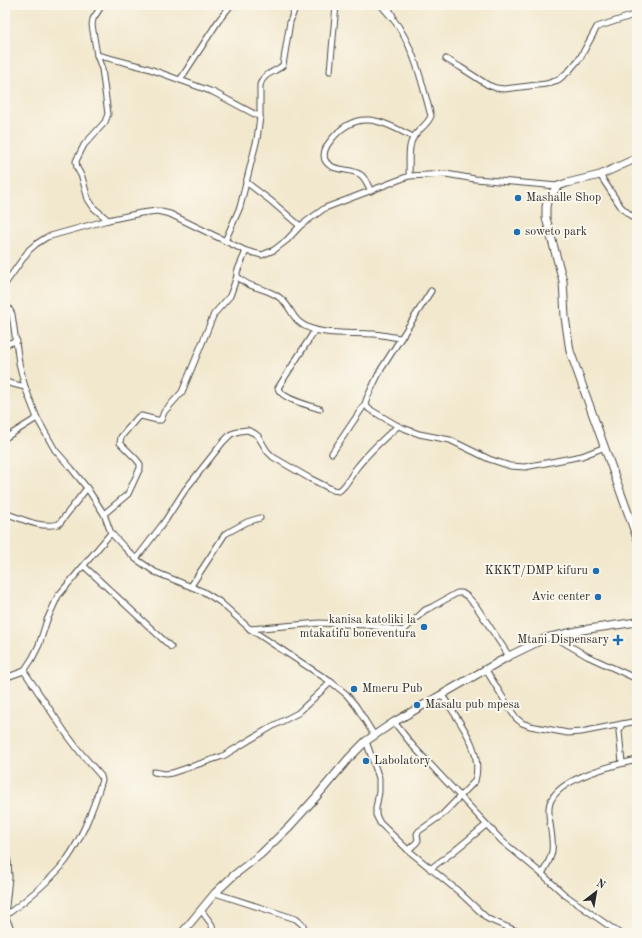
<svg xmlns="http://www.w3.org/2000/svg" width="642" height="938" viewBox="0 0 642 938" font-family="'Old Standard TT',serif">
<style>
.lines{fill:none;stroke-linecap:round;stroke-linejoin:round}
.street-casing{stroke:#494743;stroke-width:7}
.secondary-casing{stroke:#494743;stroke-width:9}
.street{stroke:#fff;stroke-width:5}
.secondary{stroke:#fff;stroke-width:7}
.poi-dot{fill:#1f6fb2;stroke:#fbf7ec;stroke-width:1.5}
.labels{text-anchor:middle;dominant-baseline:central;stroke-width:4;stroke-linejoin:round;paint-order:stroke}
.poi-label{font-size:12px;fill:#2b2b2b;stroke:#fbf7ec;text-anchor:start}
</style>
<rect width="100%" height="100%" fill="#fbf7ec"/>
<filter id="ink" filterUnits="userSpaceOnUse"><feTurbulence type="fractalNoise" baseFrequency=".025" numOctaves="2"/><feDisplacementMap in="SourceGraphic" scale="8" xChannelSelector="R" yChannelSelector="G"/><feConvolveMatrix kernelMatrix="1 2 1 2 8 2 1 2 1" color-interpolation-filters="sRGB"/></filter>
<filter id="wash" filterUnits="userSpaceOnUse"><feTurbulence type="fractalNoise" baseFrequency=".012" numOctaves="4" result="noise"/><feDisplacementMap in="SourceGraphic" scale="16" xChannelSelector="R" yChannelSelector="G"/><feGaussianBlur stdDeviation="0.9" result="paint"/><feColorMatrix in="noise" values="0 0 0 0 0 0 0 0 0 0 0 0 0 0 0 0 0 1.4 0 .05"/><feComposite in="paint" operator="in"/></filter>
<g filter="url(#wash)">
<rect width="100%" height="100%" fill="#f2e8ce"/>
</g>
<g filter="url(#ink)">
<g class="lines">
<defs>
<g id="street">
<path d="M 102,5 L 93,19 L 92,25 L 97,55 L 102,69 L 108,114 L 105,122 L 84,145 L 76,161 L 77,168 L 82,177 L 88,199 L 94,208 L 108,220"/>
<path d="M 381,5 C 387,13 395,20 400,29 C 416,55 423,87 431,116 C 427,126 418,129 413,138 C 407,148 410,164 409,176"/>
<path d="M 387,5 L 393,16"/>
<path d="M 97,55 L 147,68 L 213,92 L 260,117"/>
<path d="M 446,59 L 460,67 L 488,85 L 496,88 L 504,89 L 546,84 L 558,80 L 569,71 L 580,58 L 597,27 L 637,14"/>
<path d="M 330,71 L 336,5"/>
<path d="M 180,80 L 219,20 L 231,5"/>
<path d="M 600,175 L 621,207 L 637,221"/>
<path d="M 246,182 L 271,201 L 300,226"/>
<path d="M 371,191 C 368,186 366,179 361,175 C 351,167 332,173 325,160 C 322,153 327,145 331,140 C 357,107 382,121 413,137"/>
<path d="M 225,241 L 240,207 L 257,139 L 260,117 L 260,85 C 264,72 275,73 283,65 L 290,22 L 296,5"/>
<path d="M 246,251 L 237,272 L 237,276 C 248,289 267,287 280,298 C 289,304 291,315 299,322 C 316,337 352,332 374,334 C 383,335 392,337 401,338"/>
<path d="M 5,284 L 29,250 L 36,244 L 47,237 L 108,220 L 141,213 L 157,211 L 170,214 L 246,251 L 262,255 L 274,250 L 287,240 L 300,226 L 325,208 L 409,176 L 446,174 L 475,179 L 558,186"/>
<path d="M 431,291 L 380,371 L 367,398 L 365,404 L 369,409 L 398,426 L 419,434 L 450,440 L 489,459 L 510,466 L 525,467 L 582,456 L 605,447"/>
<path d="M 5,302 L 12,314 L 19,363 L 25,387 L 37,418 L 55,450 L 71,468 L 87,488 L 104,514 L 111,533 L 123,546 L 136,559 L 155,572 L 204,592 L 220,602 L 250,629 L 331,682 L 346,694 L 356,706 L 374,735"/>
<path d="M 315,330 L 278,388 C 281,399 309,405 320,409"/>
<path d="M 5,344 L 17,341"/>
<path d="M 5,382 L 25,387"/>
<path d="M 5,438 L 37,418"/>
<path d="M 332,453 L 365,404"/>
<path d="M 5,513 C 22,519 41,529 59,524 L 87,488"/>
<path d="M 104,514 L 128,494 L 140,468 L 140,464 L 136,459 L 120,443 L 121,437 L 138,417 L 141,416 L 157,420 L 161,420 L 164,412 L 182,392 L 214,314 L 230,296 L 237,276"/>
<path d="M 136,559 L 165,521 L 185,490 L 223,442 L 231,434 L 240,431 L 247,430 L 254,433 L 258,436 L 267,451 L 273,457 L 309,478 L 333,490 L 339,491 C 348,485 351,474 358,466 C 370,451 384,438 398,426"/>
<path d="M 84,566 L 171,647"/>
<path d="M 191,586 L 225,534 L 247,522 L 260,518"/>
<path d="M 250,629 L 319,623 L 368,625 L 403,631 L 425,610 L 432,607 L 457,593 L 462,593 L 468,597 L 476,606 L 509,656"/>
<path d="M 553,636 L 587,656 L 637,679"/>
<path d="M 486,670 L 510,709 L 516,718 L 522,723 L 530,726 L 568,733 L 581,732 L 622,724"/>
<path d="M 5,678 L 24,671 L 32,659 L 39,645 L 47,620 L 58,596 L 111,533"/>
<path d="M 394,722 L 413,746 L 502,841 L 542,874 L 565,895 L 619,933"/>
<path d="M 366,741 L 379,778 L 379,792 L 376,808 L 376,815 L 380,823 L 408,850 L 458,891 L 488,919 L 521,933"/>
<path d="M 622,763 L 619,731 L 622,724 L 637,721"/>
<path d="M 154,772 L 165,774 L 172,773 L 223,756 L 273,726 L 298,713 L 331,682"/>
<path d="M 5,849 L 8,862 L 9,877 L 5,916 L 13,933"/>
<path d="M 408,850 L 416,843 L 418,840 L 417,834 L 419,831 L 442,815 L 475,781 C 484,750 458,720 442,695"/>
<path d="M 430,869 L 453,852 L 486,825"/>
<path d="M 542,874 C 546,867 551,859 552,851 C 554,837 548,822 549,808 C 551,779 614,765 637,760"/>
<path d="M 215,893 L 296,919 L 303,925 L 305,933"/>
<path d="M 201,910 L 212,925 L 213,933"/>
<path d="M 5,916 C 25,901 44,886 60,868 C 79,847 94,807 102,780 L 101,776 L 80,752 L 65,732 L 24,671"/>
<path d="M 312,933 L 324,933"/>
</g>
<g id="secondary">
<path d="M 637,158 L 600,175 L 567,183 L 558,186 L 548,198 L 546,207 L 546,218 L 563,281 L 565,317 L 570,351 L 637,538"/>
<path d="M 182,933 L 215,893 L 234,875 L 261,854 L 289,827 L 317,796 L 349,758 L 366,741 L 394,722 L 509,656 L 546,638 L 582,630 L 637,622"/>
</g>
</defs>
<use href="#street" class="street-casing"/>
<use href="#secondary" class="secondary-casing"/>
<use href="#street" class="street"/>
<use href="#secondary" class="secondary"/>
</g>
</g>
<g class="poi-dot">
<circle cx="518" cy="198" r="4"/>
<circle cx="517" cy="232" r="4"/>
<circle cx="596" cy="571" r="4"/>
<circle cx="598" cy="597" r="4"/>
<circle cx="424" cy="627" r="4"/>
<path d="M616 634h4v4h4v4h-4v4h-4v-4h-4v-4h4z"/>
<circle cx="354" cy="689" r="4"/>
<circle cx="417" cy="705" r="4"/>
<circle cx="366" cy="761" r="4"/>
</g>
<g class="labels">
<g class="poi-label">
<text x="526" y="198">Mashalle Shop</text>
<text x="525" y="232">soweto park</text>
<text x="588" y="571" text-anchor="end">KKKT/DMP kifuru</text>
<text x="590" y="597" text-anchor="end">Avic center</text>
<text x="416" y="620" text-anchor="end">kanisa katoliki la<tspan x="416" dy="14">mtakatifu boneventura</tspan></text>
<text x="609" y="640" text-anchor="end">Mtani Dispensary</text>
<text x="362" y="689">Mmeru Pub</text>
<text x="425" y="705">Masalu pub mpesa</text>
<text x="374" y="761">Labolatory</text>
</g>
</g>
<rect width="642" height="938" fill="none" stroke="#fbf7ec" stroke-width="20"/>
<g transform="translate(596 892) rotate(31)" stroke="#fbf7ec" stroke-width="3" paint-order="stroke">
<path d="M0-3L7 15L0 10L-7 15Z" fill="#2b2b2b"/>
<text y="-6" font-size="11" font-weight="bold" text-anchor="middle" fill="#2b2b2b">N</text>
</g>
</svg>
